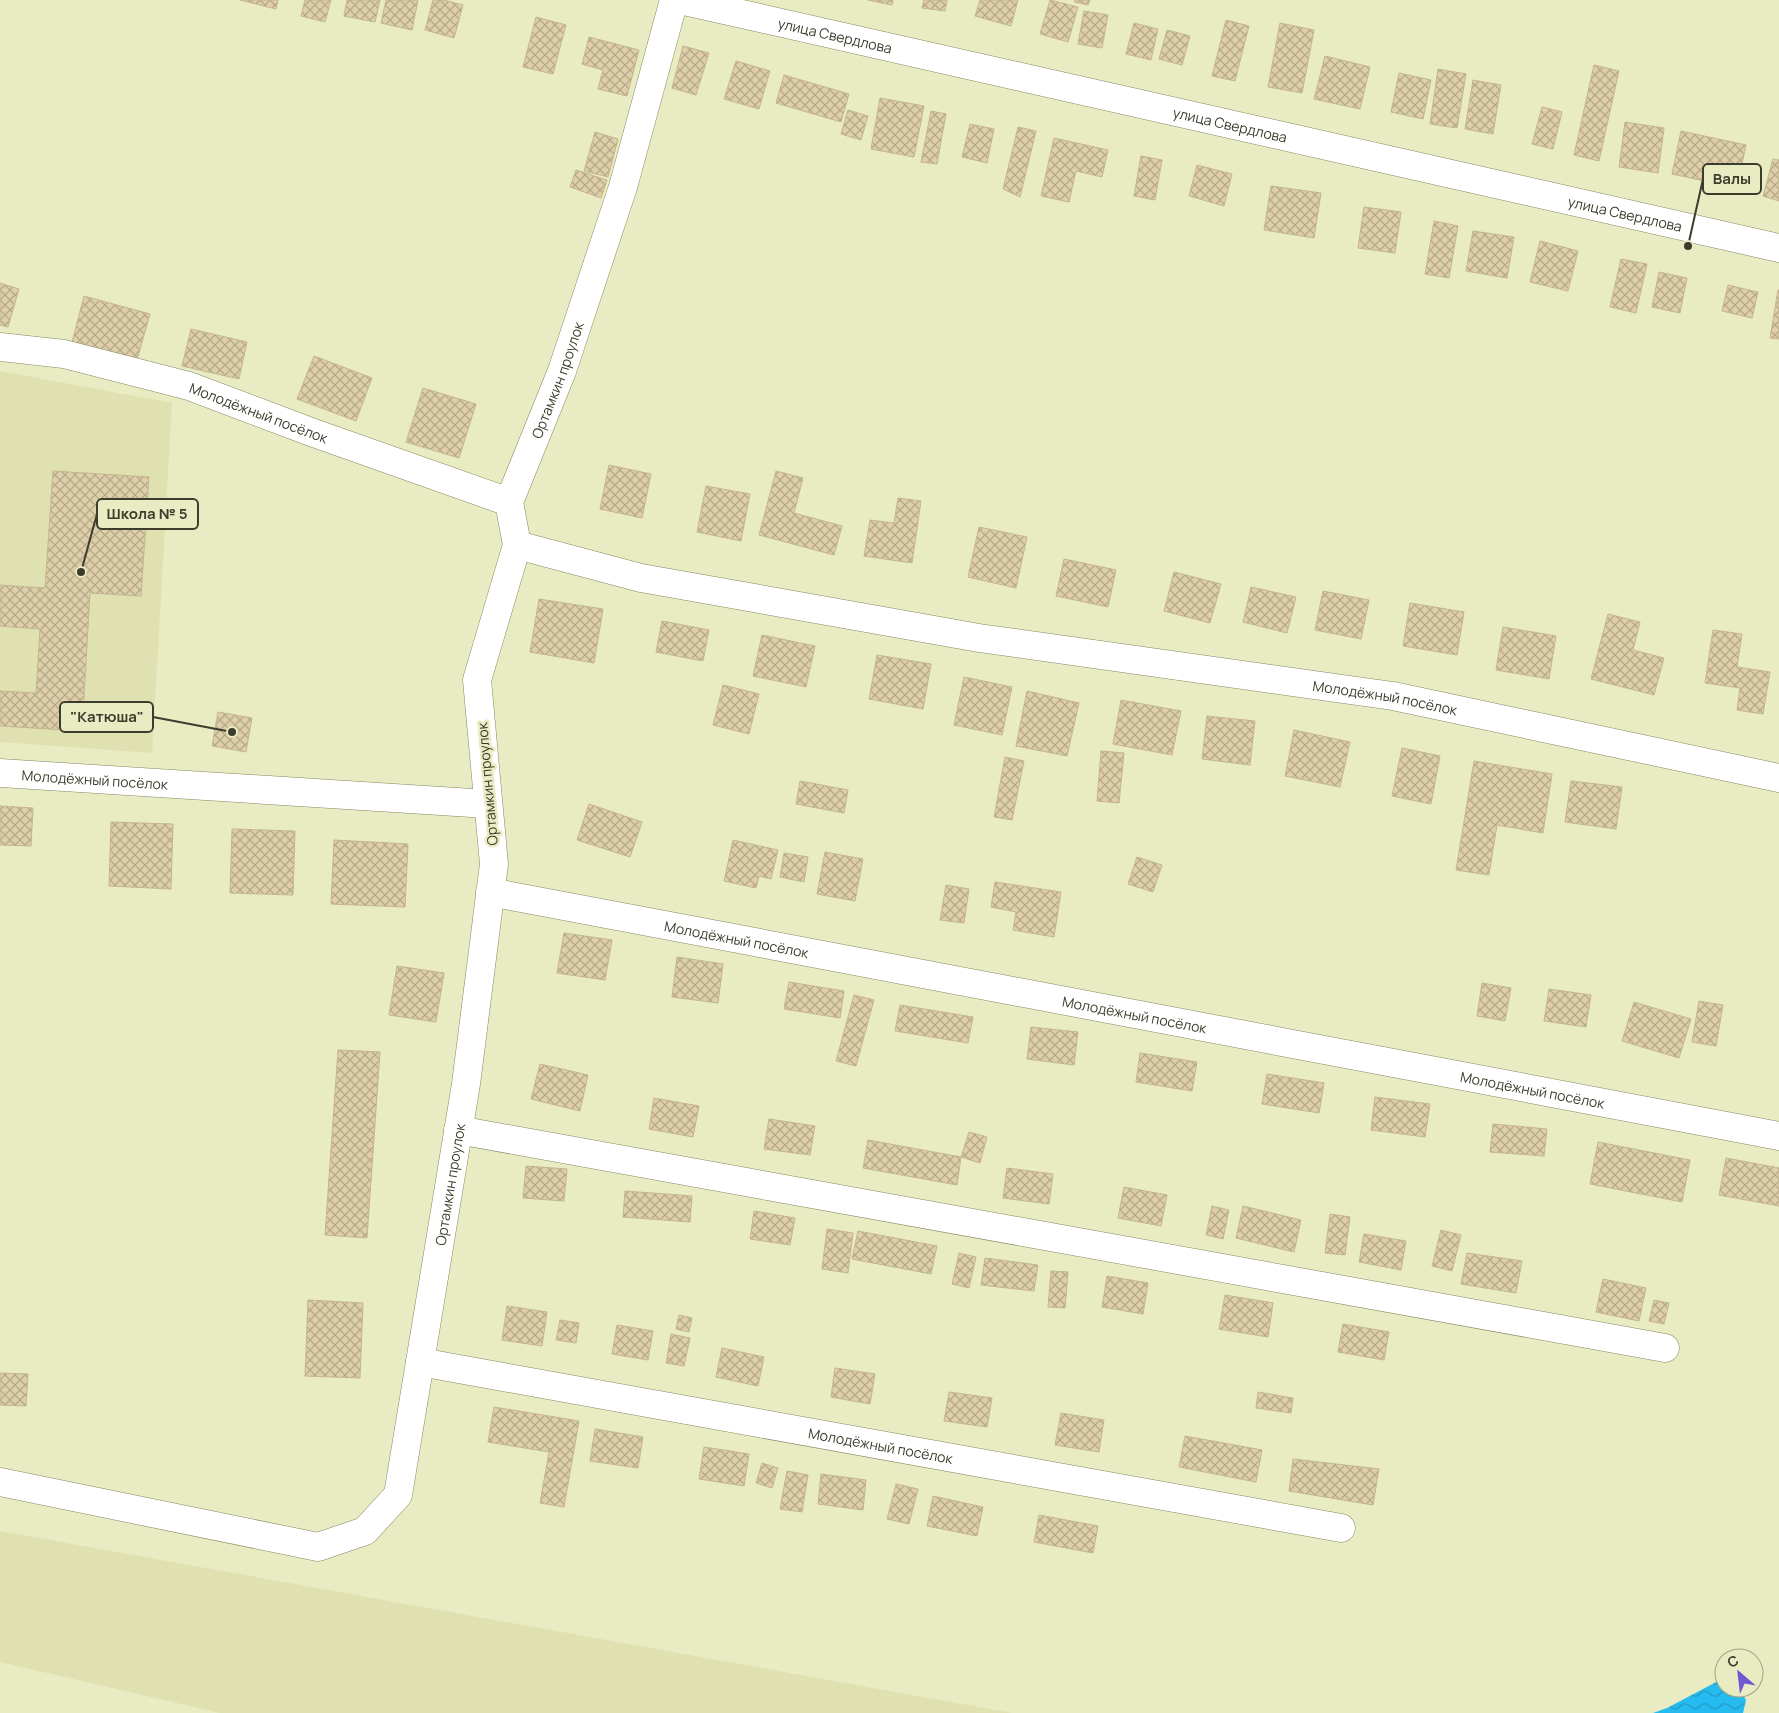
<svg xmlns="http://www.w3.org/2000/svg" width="1779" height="1713" viewBox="0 0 1779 1713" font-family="Manrope,sans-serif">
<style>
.built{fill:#e0e1b0}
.water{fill:url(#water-waves)}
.building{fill:url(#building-cross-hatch);stroke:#c4b590}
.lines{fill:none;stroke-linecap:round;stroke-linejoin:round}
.minor-casing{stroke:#878862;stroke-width:29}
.minor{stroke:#fff;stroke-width:28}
.labels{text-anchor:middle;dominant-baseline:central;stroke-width:5;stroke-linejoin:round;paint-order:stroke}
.street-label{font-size:14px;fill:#3c3c2c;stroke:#e9ebc2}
.leader{fill:none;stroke:#3c3c2c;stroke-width:2}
.callout-dot{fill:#3c3c2c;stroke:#e9ebc2;stroke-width:2}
.callout{fill:#e9ebc2;stroke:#3c3c2c;stroke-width:2}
.callout-label{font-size:15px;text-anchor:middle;font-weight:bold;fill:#3c3c2c}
</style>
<defs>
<pattern id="water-waves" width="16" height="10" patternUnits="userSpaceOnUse" patternTransform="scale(1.25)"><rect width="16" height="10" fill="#26bbf0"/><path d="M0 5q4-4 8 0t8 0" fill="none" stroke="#2299c3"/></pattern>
<pattern id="building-cross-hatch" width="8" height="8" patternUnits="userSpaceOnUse" patternTransform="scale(1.25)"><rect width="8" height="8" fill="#decfa9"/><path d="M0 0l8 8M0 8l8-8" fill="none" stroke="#b5a98a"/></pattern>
</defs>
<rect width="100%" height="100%" fill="#e9ebc2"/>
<g class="built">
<path d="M 0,371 L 172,403 L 152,753 L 0,742 Z"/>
<path d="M 0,1531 L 1012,1713 L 220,1713 L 0,1662 Z"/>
</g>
<path class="water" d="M 1720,1680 L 1724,1681 L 1724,1688 L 1739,1688 L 1746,1700 L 1743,1713 L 1653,1713 L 1667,1708 Z"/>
<g class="building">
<path d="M 240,0 L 278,0 L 276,9 Z"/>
<path d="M 305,0 L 331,0 L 325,22 L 301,16 Z"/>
<path d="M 347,0 L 380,0 L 375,22 L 344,16 Z"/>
<path d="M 386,0 L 418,0 L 412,30 L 381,23 Z"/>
<path d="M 433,0 L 444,0 L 463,5 L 454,38 L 425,30 Z"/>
<path d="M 868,0 L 893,0 L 892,5 Z"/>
<path d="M 924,0 L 947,0 L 945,11 L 922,8 Z"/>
<path d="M 980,0 L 1018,0 L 1011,26 L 975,16 Z"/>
<path d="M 1050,0 L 1078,7 L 1068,42 L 1040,34 Z"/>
<path d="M 1075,0 L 1090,0 L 1088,5 L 1074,2 Z"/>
<path d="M 1084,11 L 1108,15 L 1102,48 L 1078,44 Z"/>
<path d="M 536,17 L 566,25 L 553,74 L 523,67 Z"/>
<path d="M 1226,20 L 1249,26 L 1235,81 L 1212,76 Z"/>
<path d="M 1134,23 L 1158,29 L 1151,60 L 1126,54 Z"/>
<path d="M 1280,23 L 1314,30 L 1302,93 L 1268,87 Z"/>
<path d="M 1167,30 L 1190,36 L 1182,65 L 1159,59 Z"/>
<path d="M 589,37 L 639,50 L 627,96 L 598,89 L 603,70 L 582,64 Z"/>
<path d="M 683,46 L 709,53 L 696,95 L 672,88 Z"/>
<path d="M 1325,56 L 1370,67 L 1360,109 L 1314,99 Z"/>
<path d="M 736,61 L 770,71 L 759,109 L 724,99 Z"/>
<path d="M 1594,65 L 1619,71 L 1599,161 L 1574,155 Z"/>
<path d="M 1438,69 L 1466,74 L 1457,128 L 1430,124 Z"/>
<path d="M 1399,73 L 1431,80 L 1423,119 L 1391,112 Z"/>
<path d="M 784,75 L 849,94 L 841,122 L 776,103 Z"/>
<path d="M 1473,80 L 1501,85 L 1493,134 L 1465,129 Z"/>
<path d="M 880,98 L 924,106 L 914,157 L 871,149 Z"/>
<path d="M 1542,107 L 1562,112 L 1553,149 L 1532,144 Z"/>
<path d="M 848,110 L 868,116 L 861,140 L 841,134 Z"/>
<path d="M 931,111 L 946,114 L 937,164 L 921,162 Z"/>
<path d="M 1625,122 L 1664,128 L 1658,173 L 1619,167 Z"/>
<path d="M 970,124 L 994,129 L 987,163 L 962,157 Z"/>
<path d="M 1018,127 L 1036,131 L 1020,197 L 1003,189 Z"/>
<path d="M 1681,131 L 1746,145 L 1737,188 L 1672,174 Z"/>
<path d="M 595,132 L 618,139 L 608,177 L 584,171 Z"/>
<path d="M 1054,138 L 1108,150 L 1102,177 L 1076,171 L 1069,202 L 1041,196 Z"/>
<path d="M 1141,156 L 1162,160 L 1155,200 L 1134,196 Z"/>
<path d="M 1773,159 L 1779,160 L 1779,201 L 1763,196 Z"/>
<path d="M 1197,165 L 1232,174 L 1224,206 L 1189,196 Z"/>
<path d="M 576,170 L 607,180 L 601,198 L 570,187 Z"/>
<path d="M 1271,186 L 1321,193 L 1314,238 L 1264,230 Z"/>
<path d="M 1364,207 L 1401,212 L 1395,253 L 1358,248 Z"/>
<path d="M 1434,221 L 1458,226 L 1449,278 L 1425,274 Z"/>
<path d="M 1473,231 L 1514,237 L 1507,278 L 1466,271 Z"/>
<path d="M 1540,241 L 1578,251 L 1568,291 L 1530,282 Z"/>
<path d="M 1621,259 L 1647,264 L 1636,313 L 1610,307 Z"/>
<path d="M 1659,272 L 1687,278 L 1680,313 L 1652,307 Z"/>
<path d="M 0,283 L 19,289 L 8,327 L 0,325 Z"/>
<path d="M 1728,285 L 1758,292 L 1752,318 L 1722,311 Z"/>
<path d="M 1778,290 L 1779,290 L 1779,339 L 1770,338 Z"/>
<path d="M 84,296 L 150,314 L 137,360 L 72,342 Z"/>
<path d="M 191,329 L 247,342 L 239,379 L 182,366 Z"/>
<path d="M 314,356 L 372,378 L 356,421 L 297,399 Z"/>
<path d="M 423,388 L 476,404 L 459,458 L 406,442 Z"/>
<path d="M 609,465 L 651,474 L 642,518 L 600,509 Z"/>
<path d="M 53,471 L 149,477 L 141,596 L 90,593 L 82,731 L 0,726 L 0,691 L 36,693 L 40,629 L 0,626 L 0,585 L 45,588 Z"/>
<path d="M 776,471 L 803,478 L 794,513 L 842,526 L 834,555 L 759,535 Z"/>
<path d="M 706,486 L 750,494 L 741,541 L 697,532 Z"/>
<path d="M 898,498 L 921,501 L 912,563 L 864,556 L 870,520 L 894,523 Z"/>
<path d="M 979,527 L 1027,537 L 1016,588 L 968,577 Z"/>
<path d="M 1064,559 L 1116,570 L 1108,607 L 1056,596 Z"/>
<path d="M 1174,572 L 1221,584 L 1210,623 L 1164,611 Z"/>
<path d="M 1251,587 L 1296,597 L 1287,633 L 1243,622 Z"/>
<path d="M 1323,591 L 1369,600 L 1361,639 L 1315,630 Z"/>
<path d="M 539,599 L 603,609 L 594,663 L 530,652 Z"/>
<path d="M 1410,603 L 1464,612 L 1457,655 L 1403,646 Z"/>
<path d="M 1608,614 L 1640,622 L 1633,650 L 1664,658 L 1654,695 L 1591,679 Z"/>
<path d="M 662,621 L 709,630 L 703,661 L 656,652 Z"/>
<path d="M 1503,627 L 1556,636 L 1549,679 L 1496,670 Z"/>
<path d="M 1713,630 L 1742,634 L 1737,667 L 1770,672 L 1763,714 L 1737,710 L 1740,688 L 1705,683 Z"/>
<path d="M 762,635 L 815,646 L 806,687 L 753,676 Z"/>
<path d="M 877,655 L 931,664 L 923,709 L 869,699 Z"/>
<path d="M 964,677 L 1012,687 L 1002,735 L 954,725 Z"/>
<path d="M 723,685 L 759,694 L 749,734 L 713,725 Z"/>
<path d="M 1027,691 L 1079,703 L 1067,756 L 1016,746 Z"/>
<path d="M 1121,700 L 1181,711 L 1172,755 L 1113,744 Z"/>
<path d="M 218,712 L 252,718 L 246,752 L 212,746 Z"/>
<path d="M 1207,716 L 1255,721 L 1250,765 L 1202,759 Z"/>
<path d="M 1294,730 L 1350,742 L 1340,787 L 1285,776 Z"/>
<path d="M 1402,748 L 1440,756 L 1431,804 L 1392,796 Z"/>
<path d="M 1101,751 L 1124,753 L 1119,803 L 1097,801 Z"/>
<path d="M 1005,757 L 1024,761 L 1012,820 L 994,817 Z"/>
<path d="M 1474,761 L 1552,774 L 1543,833 L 1497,825 L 1489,875 L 1456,870 Z"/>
<path d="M 800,781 L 848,790 L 844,813 L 796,804 Z"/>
<path d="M 1571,781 L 1622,787 L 1616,829 L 1565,822 Z"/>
<path d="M 589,804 L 642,822 L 630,857 L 577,840 Z"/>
<path d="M 0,806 L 33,808 L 31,846 L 0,845 Z"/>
<path d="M 111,822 L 173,824 L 171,889 L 109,886 Z"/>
<path d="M 232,829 L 295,831 L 293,895 L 230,893 Z"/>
<path d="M 334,840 L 408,844 L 405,907 L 331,904 Z"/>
<path d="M 733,840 L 778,850 L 771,879 L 759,876 L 756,888 L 724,881 Z"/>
<path d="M 825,852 L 863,859 L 855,901 L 817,894 Z"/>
<path d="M 784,853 L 808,857 L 804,882 L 780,877 Z"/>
<path d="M 1137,857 L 1162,865 L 1153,892 L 1128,884 Z"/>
<path d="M 995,882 L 1061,892 L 1054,937 L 1013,930 L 1016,912 L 991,907 Z"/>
<path d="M 946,885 L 969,889 L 964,923 L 940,920 Z"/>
<path d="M 564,933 L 612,940 L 605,980 L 557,973 Z"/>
<path d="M 677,957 L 723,964 L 718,1003 L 672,997 Z"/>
<path d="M 397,966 L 444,973 L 436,1022 L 389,1015 Z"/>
<path d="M 789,982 L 844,991 L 840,1018 L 784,1009 Z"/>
<path d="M 1482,983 L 1511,988 L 1505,1021 L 1477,1016 Z"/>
<path d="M 1549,989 L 1591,995 L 1586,1027 L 1544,1021 Z"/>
<path d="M 854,995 L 874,1000 L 856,1066 L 836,1061 Z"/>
<path d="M 1699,1001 L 1723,1005 L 1716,1046 L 1692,1042 Z"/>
<path d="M 1634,1002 L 1691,1019 L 1679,1058 L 1622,1041 Z"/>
<path d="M 900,1005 L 973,1017 L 968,1043 L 895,1031 Z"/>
<path d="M 1031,1027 L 1078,1032 L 1074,1065 L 1027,1059 Z"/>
<path d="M 338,1050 L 380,1052 L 367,1238 L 325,1235 Z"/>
<path d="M 1140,1053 L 1197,1062 L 1192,1091 L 1136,1082 Z"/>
<path d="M 540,1064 L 588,1075 L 580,1111 L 531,1099 Z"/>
<path d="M 1267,1074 L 1324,1083 L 1319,1113 L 1262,1104 Z"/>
<path d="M 1375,1097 L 1430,1104 L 1425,1137 L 1371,1130 Z"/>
<path d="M 654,1098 L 699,1106 L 693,1137 L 649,1129 Z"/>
<path d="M 769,1119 L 815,1126 L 810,1155 L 764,1149 Z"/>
<path d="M 1493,1124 L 1547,1129 L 1544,1156 L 1490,1152 Z"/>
<path d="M 969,1132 L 987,1137 L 980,1163 L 961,1157 Z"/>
<path d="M 868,1140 L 961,1157 L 957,1185 L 863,1168 Z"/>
<path d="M 1598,1142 L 1690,1160 L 1682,1202 L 1590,1184 Z"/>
<path d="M 1726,1158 L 1779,1168 L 1779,1206 L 1719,1195 Z"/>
<path d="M 526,1166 L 567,1169 L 564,1201 L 523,1198 Z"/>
<path d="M 1007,1168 L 1053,1174 L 1049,1204 L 1003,1198 Z"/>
<path d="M 1124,1187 L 1167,1195 L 1161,1226 L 1118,1218 Z"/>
<path d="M 625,1191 L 692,1196 L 690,1222 L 623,1217 Z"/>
<path d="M 1212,1206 L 1229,1210 L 1223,1239 L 1206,1235 Z"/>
<path d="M 1243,1206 L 1301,1220 L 1294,1252 L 1236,1238 Z"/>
<path d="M 754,1211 L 795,1218 L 790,1245 L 750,1239 Z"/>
<path d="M 1330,1214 L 1350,1217 L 1345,1255 L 1325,1253 Z"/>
<path d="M 827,1229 L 853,1233 L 848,1273 L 822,1269 Z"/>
<path d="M 1441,1230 L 1461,1235 L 1452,1271 L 1432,1266 Z"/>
<path d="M 858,1231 L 937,1246 L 931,1274 L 852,1259 Z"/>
<path d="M 1364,1234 L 1406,1241 L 1401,1270 L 1359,1262 Z"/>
<path d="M 959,1253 L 976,1257 L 969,1288 L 952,1284 Z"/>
<path d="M 1467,1253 L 1522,1261 L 1516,1293 L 1461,1284 Z"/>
<path d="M 985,1258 L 1038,1265 L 1034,1291 L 981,1285 Z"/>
<path d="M 1051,1271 L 1068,1272 L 1065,1308 L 1048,1307 Z"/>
<path d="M 1107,1276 L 1148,1283 L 1143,1314 L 1102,1307 Z"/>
<path d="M 1603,1279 L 1646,1288 L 1639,1321 L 1596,1312 Z"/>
<path d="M 1225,1295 L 1273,1303 L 1268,1337 L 1219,1329 Z"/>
<path d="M 308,1300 L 363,1303 L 360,1378 L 305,1376 Z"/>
<path d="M 1654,1300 L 1669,1303 L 1664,1324 L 1649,1321 Z"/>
<path d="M 507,1306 L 547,1312 L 542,1346 L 502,1340 Z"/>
<path d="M 679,1315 L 692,1318 L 689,1332 L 676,1329 Z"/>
<path d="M 560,1320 L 579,1323 L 576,1343 L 556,1340 Z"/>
<path d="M 1343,1324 L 1389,1332 L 1384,1360 L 1338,1352 Z"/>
<path d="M 617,1325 L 653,1331 L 648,1360 L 612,1354 Z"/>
<path d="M 671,1334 L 690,1338 L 684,1366 L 666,1363 Z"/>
<path d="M 722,1348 L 764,1357 L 758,1386 L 716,1377 Z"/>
<path d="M 835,1368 L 875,1374 L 870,1404 L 831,1397 Z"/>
<path d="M 0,1373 L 28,1374 L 26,1406 L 0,1405 Z"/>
<path d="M 949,1392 L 992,1398 L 987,1427 L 944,1421 Z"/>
<path d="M 1258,1392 L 1293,1398 L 1291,1413 L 1256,1408 Z"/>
<path d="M 494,1407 L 579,1421 L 564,1507 L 540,1503 L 549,1452 L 488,1442 Z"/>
<path d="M 1061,1413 L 1104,1420 L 1099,1452 L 1055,1445 Z"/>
<path d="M 595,1429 L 643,1437 L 638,1468 L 590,1461 Z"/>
<path d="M 1185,1436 L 1262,1450 L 1256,1482 L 1179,1467 Z"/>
<path d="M 704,1447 L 749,1454 L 744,1486 L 699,1479 Z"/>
<path d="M 1293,1459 L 1379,1469 L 1373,1505 L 1289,1491 Z"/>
<path d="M 762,1463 L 778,1468 L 772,1488 L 756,1483 Z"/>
<path d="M 787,1471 L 808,1475 L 802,1512 L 780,1509 Z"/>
<path d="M 821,1474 L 866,1480 L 863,1510 L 818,1504 Z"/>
<path d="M 896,1484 L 918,1489 L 909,1524 L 887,1519 Z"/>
<path d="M 933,1496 L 983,1507 L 977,1536 L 927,1526 Z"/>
<path d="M 1039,1515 L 1098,1526 L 1093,1553 L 1034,1542 Z"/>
</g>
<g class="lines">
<defs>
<g id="minor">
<path id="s1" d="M 680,0 L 1779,248"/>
<path id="s2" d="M 0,347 L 64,354 L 189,386 L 311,432 L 509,502"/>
<path id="s3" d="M 517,545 L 641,578 L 979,638 L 1393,696 L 1779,778"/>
<path id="s4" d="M 0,773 L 488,804"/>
<path id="s5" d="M 490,892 L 1779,1136"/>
<path d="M 458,1130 L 1665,1348"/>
<path id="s6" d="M 420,1362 L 1341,1528"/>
<path id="s7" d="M 0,1482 L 318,1547 L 365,1531 L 398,1495 L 466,1084 L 494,864 L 477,680 L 517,545 L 509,502 L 562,371 L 623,187 L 674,0"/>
</g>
</defs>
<use href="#minor" class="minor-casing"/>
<use href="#minor" class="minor"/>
</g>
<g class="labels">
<g class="street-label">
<text stroke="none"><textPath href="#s1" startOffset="159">улица Свердлова</textPath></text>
<text stroke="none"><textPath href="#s1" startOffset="564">улица Свердлова</textPath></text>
<text stroke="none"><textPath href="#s1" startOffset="969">улица Свердлова</textPath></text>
<text stroke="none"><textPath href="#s7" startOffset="1562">Ортамкин проулок</textPath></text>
<text stroke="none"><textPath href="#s2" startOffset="268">Молодёжный посёлок</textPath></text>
<text stroke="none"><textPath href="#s3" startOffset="882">Молодёжный посёлок</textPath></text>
<text stroke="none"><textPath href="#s4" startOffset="95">Молодёжный посёлок</textPath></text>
<text transform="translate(487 784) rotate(-95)">Ортамкин проулок</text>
<text stroke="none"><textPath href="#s5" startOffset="251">Молодёжный посёлок</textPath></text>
<text stroke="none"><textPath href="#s5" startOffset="656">Молодёжный посёлок</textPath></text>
<text stroke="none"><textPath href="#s5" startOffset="1061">Молодёжный посёлок</textPath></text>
<text stroke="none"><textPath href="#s7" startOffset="738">Ортамкин проулок</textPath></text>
<text stroke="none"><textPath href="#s6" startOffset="468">Молодёжный посёлок</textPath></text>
</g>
</g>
<path class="leader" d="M1688 246L1703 179M81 572L97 514M232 732L153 717"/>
<g class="callout-dot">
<circle cx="1688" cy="246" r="5"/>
<circle cx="81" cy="572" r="5"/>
<circle cx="232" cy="732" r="5"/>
</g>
<g class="callout">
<rect x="1703" y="164" width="58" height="30" rx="5"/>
<rect x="97" y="499" width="101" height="30" rx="5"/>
<rect x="60" y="702" width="93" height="30" rx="5"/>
</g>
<g class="callout-label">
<text x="1732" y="184">Валы</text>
<text x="147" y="519">Школа № 5</text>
<text x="107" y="722">"Катюша"</text>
</g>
<g transform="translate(1739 1673) rotate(332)"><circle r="24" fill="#e9ebc2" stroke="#a4a586"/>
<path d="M0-4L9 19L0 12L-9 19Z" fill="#7157d1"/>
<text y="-8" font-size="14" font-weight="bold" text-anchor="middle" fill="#3c3c2c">С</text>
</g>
</svg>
